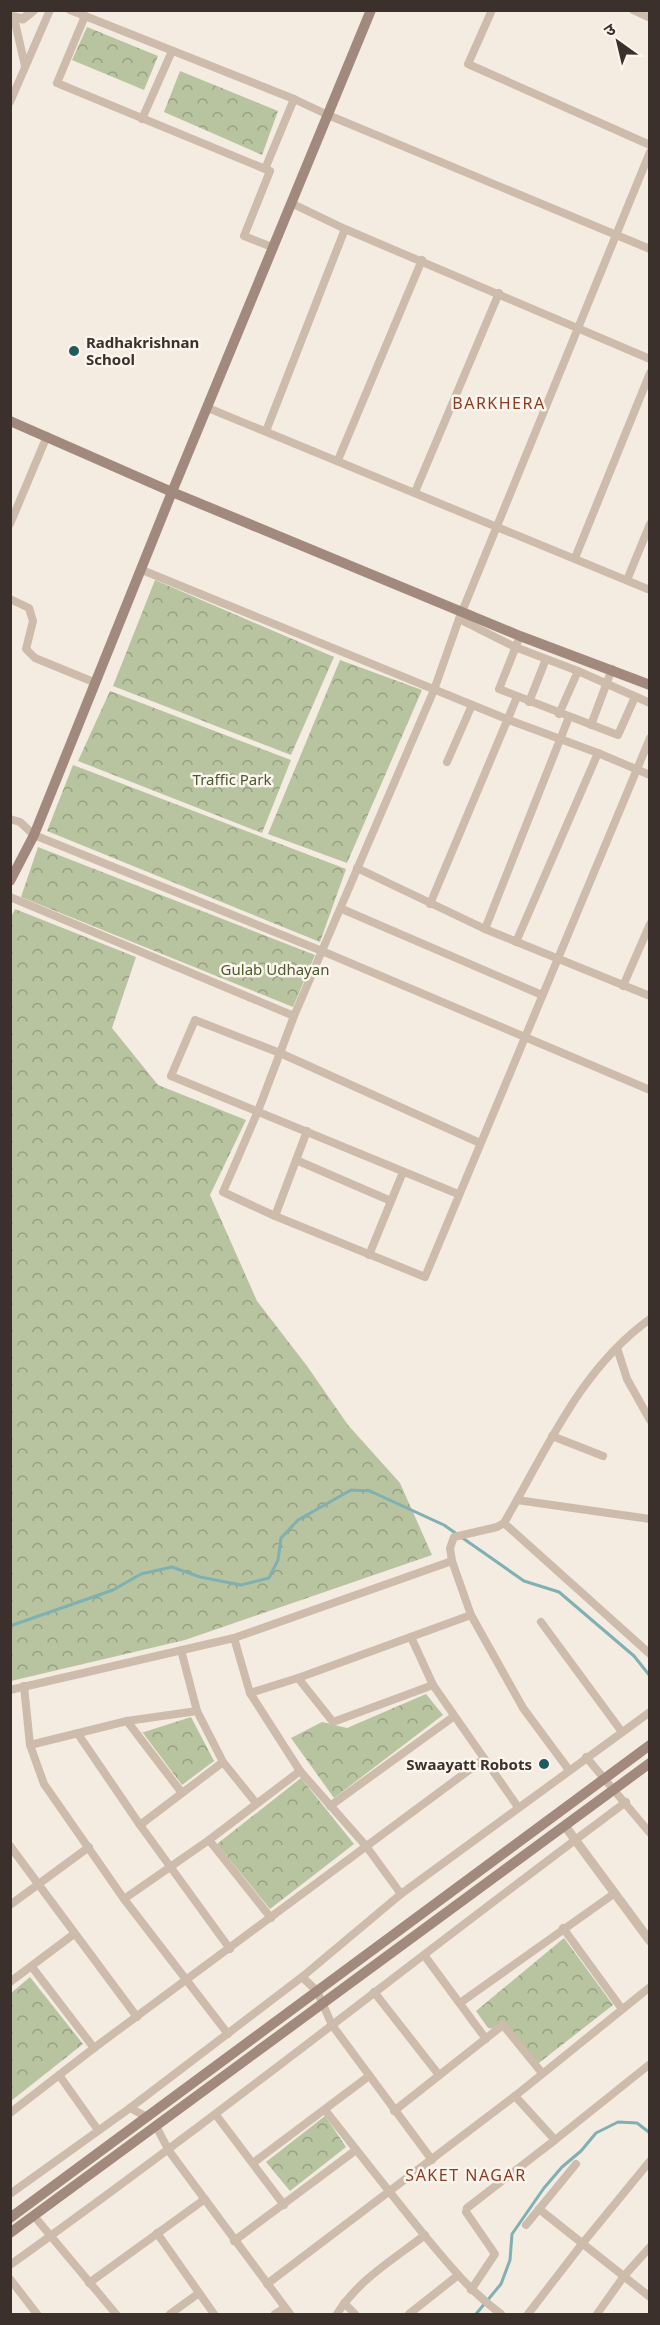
<svg xmlns="http://www.w3.org/2000/svg" width="660" height="2325" viewBox="0 0 660 2325" font-family="'Noto Sans','Noto Sans Devanagari',sans-serif">
<style>
.forest{fill:url(#forest-crowns)}
.lines{fill:none;stroke-linecap:round;stroke-linejoin:round}
.stream{stroke:#7fb0b2;stroke-width:3}
.minor{stroke:#cdbbac;stroke-width:8}
.tertiary{stroke:#cdbbac;stroke-width:9}
.secondary{stroke:#a18a7d;stroke-width:10}
.poi-dot{fill:#1f5a5e;stroke:#fbf5ee;stroke-width:2}
.labels{text-anchor:middle;dominant-baseline:central;stroke-width:5;stroke-linejoin:round;paint-order:stroke}
.poi-label{font-size:15px;font-weight:bold;fill:#3b302b;stroke:#fbf5ee;text-anchor:start}
.park-label{font-size:15px;fill:#4a5a2e;stroke:#fbf5ee}
.neighbourhood-label{font-size:16px;letter-spacing:1.5px;fill:#8c3b22;stroke:#fbf5ee}
</style>
<defs>
<pattern id="forest-crowns" width="20" height="18" patternUnits="userSpaceOnUse" patternTransform="scale(1.5)"><rect width="20" height="18" fill="#b8c4a0"/><path d="M2 6a3 3 0 1 1 6 0M12 15a3 3 0 1 1 6 0" fill="none" stroke="#97a083"/></pattern>
</defs>
<rect width="100%" height="100%" fill="#f4ebe1"/>
<g class="forest">
<path d="M 87,27 L 158,56 L 144,90 L 72,60 Z"/>
<path d="M 180,71 L 278,111 L 262,155 L 164,112 Z"/>
<path d="M 155,580 L 334,657 L 291,755 L 113,686 Z"/>
<path d="M 340,660 L 422,690 L 347,863 L 268,834 Z"/>
<path d="M 110,691 L 291,760 L 262,833 L 78,761 Z"/>
<path d="M 73,765 L 346,869 L 320,942 L 47,831 Z"/>
<path d="M 38,847 L 315,955 L 293,1007 L 21,897 Z"/>
<path d="M 15,909 L 136,957 L 112,1028 L 158,1085 L 246,1120 L 210,1195 L 257,1301 L 307,1366 L 348,1425 L 400,1483 L 432,1555 L 185,1640 L 11,1681 L 10,919 Z"/>
<path d="M 426,1694 L 443,1715 L 334,1798 L 291,1738 L 322,1722 L 347,1728 Z"/>
<path d="M 191,1717 L 214,1761 L 182,1785 L 143,1733 L 141,1733 Z"/>
<path d="M 301,1778 L 354,1844 L 270,1909 L 217,1844 Z"/>
<path d="M 564,1938 L 613,2005 L 535,2066 L 504,2030 L 488,2028 L 476,2011 Z"/>
<path d="M 30,1977 L 83,2044 L 11,2101 L 11,1993 Z"/>
<path d="M 325,2116 L 346,2147 L 290,2191 L 266,2162 Z"/>
</g>
<g class="lines">
<g class="stream">
<path d="M 10,1626 L 113,1590 L 141,1574 L 172,1567 L 200,1577 L 241,1585 L 269,1578 L 278,1560 L 281,1538 L 298,1520 L 351,1490 L 370,1491 L 444,1525 L 524,1581 L 559,1592 L 634,1656 L 650,1676"/>
<path d="M 476,2314 L 501,2284 L 510,2260 L 512,2234 L 544,2188 L 562,2167 L 581,2151 L 596,2133 L 618,2122 L 637,2123 L 650,2133"/>
</g>
<g class="minor">
<path d="M 70,10 L 294,99 L 328,115 L 650,249"/>
<path d="M 492,10 L 468,64 L 650,145"/>
<path d="M 633,10 L 650,18"/>
<path d="M 85,16 L 57,83 L 270,171 L 244,236 L 272,247"/>
<path d="M 14,18 L 25,66"/>
<path d="M 10,102 L 50,10"/>
<path d="M 142,119 L 172,51"/>
<path d="M 650,152 L 459,619 L 434,690 L 294,1016 L 258,1111 L 223,1192 L 275,1216 L 425,1277 L 650,738"/>
<path d="M 265,169 L 294,99"/>
<path d="M 291,203 L 345,229 L 650,359"/>
<path d="M 208,408 L 650,590"/>
<path d="M 266,431 L 345,229"/>
<path d="M 338,460 L 422,260"/>
<path d="M 415,492 L 499,293"/>
<path d="M 10,524 L 47,436"/>
<path d="M 575,558 L 650,373"/>
<path d="M 142,570 L 509,720 L 598,753 L 650,775"/>
<path d="M 627,580 L 650,524"/>
<path d="M 10,599 L 29,608 L 33,621 L 26,649 L 35,658 L 96,683"/>
<path d="M 459,619 L 515,647 L 578,671 L 650,703"/>
<path d="M 520,636 L 499,689 L 618,735 L 635,697"/>
<path d="M 529,702 L 546,659"/>
<path d="M 559,714 L 578,671"/>
<path d="M 591,725 L 612,669"/>
<path d="M 447,762 L 472,705"/>
<path d="M 10,819 L 20,822 L 34,835 L 322,951 L 650,1090"/>
<path d="M 357,868 L 485,929 L 650,996"/>
<path d="M 10,897 L 294,1016"/>
<path d="M 430,904 L 517,697"/>
<path d="M 342,909 L 542,995"/>
<path d="M 485,929 L 569,717"/>
<path d="M 516,942 L 598,753"/>
<path d="M 623,986 L 650,924"/>
<path d="M 296,1160 L 391,1201"/>
<path d="M 458,1194 L 171,1076 L 195,1020 L 280,1053 L 480,1143"/>
<path d="M 275,1216 L 307,1131"/>
<path d="M 369,1255 L 403,1172"/>
<path d="M 617,1348 L 627,1379 L 650,1420"/>
<path d="M 552,1436 L 603,1456"/>
<path d="M 517,1500 L 650,1519"/>
<path d="M 504,1523 L 650,1654"/>
<path d="M 541,1622 L 622,1732"/>
<path d="M 411,1637 L 433,1685 L 518,1807"/>
<path d="M 234,1638 L 250,1693 L 300,1771 L 366,1846 L 401,1894"/>
<path d="M 181,1650 L 197,1711 L 223,1762 L 256,1803"/>
<path d="M 298,1678 L 333,1722 L 433,1685"/>
<path d="M 24,1686 L 30,1745 L 44,1784 L 124,1899 L 228,2034"/>
<path d="M 10,1690 L 234,1638 L 452,1561"/>
<path d="M 250,1693 L 298,1678 L 471,1615"/>
<path d="M 127,1721 L 182,1793"/>
<path d="M 78,1734 L 140,1825 L 230,1949"/>
<path d="M 30,1745 L 127,1721 L 197,1711"/>
<path d="M 586,1757 L 650,1833"/>
<path d="M 569,1770 L 523,1708 L 471,1615 L 452,1561 L 450,1548 L 454,1537 L 497,1527 L 504,1523 C 546,1451 580,1369 650,1319"/>
<path d="M 330,1806 L 453,1717"/>
<path d="M 140,1825 L 223,1762"/>
<path d="M 209,1840 L 271,1918"/>
<path d="M 10,1846 L 137,2017"/>
<path d="M 124,1899 L 209,1840 L 300,1771"/>
<path d="M 10,1905 L 89,1847"/>
<path d="M 563,1928 L 622,2009"/>
<path d="M 424,1955 L 486,2039"/>
<path d="M 32,1967 L 94,2048"/>
<path d="M 302,1977 L 317,1991 L 332,2025 L 432,2160"/>
<path d="M 10,1982 L 74,1934"/>
<path d="M 374,1992 L 439,2075"/>
<path d="M 460,2003 L 615,1893"/>
<path d="M 59,2075 L 98,2130"/>
<path d="M 515,2096 L 555,2140 L 650,2064"/>
<path d="M 130,2108 L 147,2117"/>
<path d="M 325,2110 C 358,2152 391,2194 425,2236 C 450,2266 470,2291 501,2314"/>
<path d="M 394,2111 L 503,2025 L 542,2073"/>
<path d="M 10,2113 L 94,2048 L 484,1759"/>
<path d="M 216,2115 L 284,2205"/>
<path d="M 156,2126 L 169,2151 L 290,2314"/>
<path d="M 253,2163 L 369,2076"/>
<path d="M 10,2194 L 130,2108 L 302,1977 L 401,1894 L 650,1712"/>
<path d="M 539,2209 L 650,2297"/>
<path d="M 34,2216 L 116,2314"/>
<path d="M 526,2225 L 576,2164"/>
<path d="M 157,2233 L 214,2314"/>
<path d="M 234,2241 L 356,2150"/>
<path d="M 10,2265 C 219,2116 420,1955 626,1802"/>
<path d="M 10,2279 L 37,2314"/>
<path d="M 89,2283 L 205,2199"/>
<path d="M 267,2284 L 515,2096 L 650,1987"/>
<path d="M 471,2290 L 495,2254 L 466,2212 L 467,2208 L 555,2140"/>
<path d="M 344,2303 L 355,2314"/>
<path d="M 170,2314 L 199,2293"/>
<path d="M 275,2314 L 285,2308"/>
<path d="M 337,2314 C 358,2280 394,2259 425,2235"/>
<path d="M 409,2314 L 457,2276"/>
<path d="M 528,2314 L 582,2244 L 650,2161"/>
<path d="M 597,2314 L 624,2276 L 650,2247"/>
</g>
<g class="tertiary">
<path d="M 10,16 L 23,19 L 34,10"/>
<path d="M 565,1826 L 650,1941"/>
</g>
<g class="secondary">
<path d="M 10,421 L 172,492 L 520,636 L 650,685"/>
<path d="M 10,881 L 34,835 L 172,492 L 371,10"/>
<path d="M 10,2218 L 650,1745"/>
<path d="M 10,2233 L 650,1763"/>
</g>
</g>
<g class="poi-dot">
<circle cx="74" cy="351" r="6"/>
<circle cx="544" cy="1764" r="6"/>
</g>
<g class="labels">
<g class="poi-label">
<text x="86" y="342">Radhakrishnan<tspan x="86" dy="17">School</tspan></text>
<text x="532" y="1764" text-anchor="end">Swaayatt Robots</text>
</g>
<g class="park-label">
<text x="232" y="779">Traffic Park</text>
<text x="275" y="969">Gulab Udhayan</text>
</g>
<g class="neighbourhood-label">
<text x="499" y="403">BARKHERA</text>
<text x="466" y="2175">SAKET NAGAR</text>
</g>
</g>
<rect width="660" height="2325" fill="none" stroke="#3b302b" stroke-width="24"/>
<g transform="translate(618 42) rotate(326)" stroke="#fbf5ee" stroke-width="4.5" paint-order="stroke">
<path d="M0-4.5L10 22L0 15L-10 22Z" fill="#3b302b"/>
<text y="-9" font-size="16" font-weight="bold" text-anchor="middle" fill="#3b302b">उ</text>
</g>
</svg>
